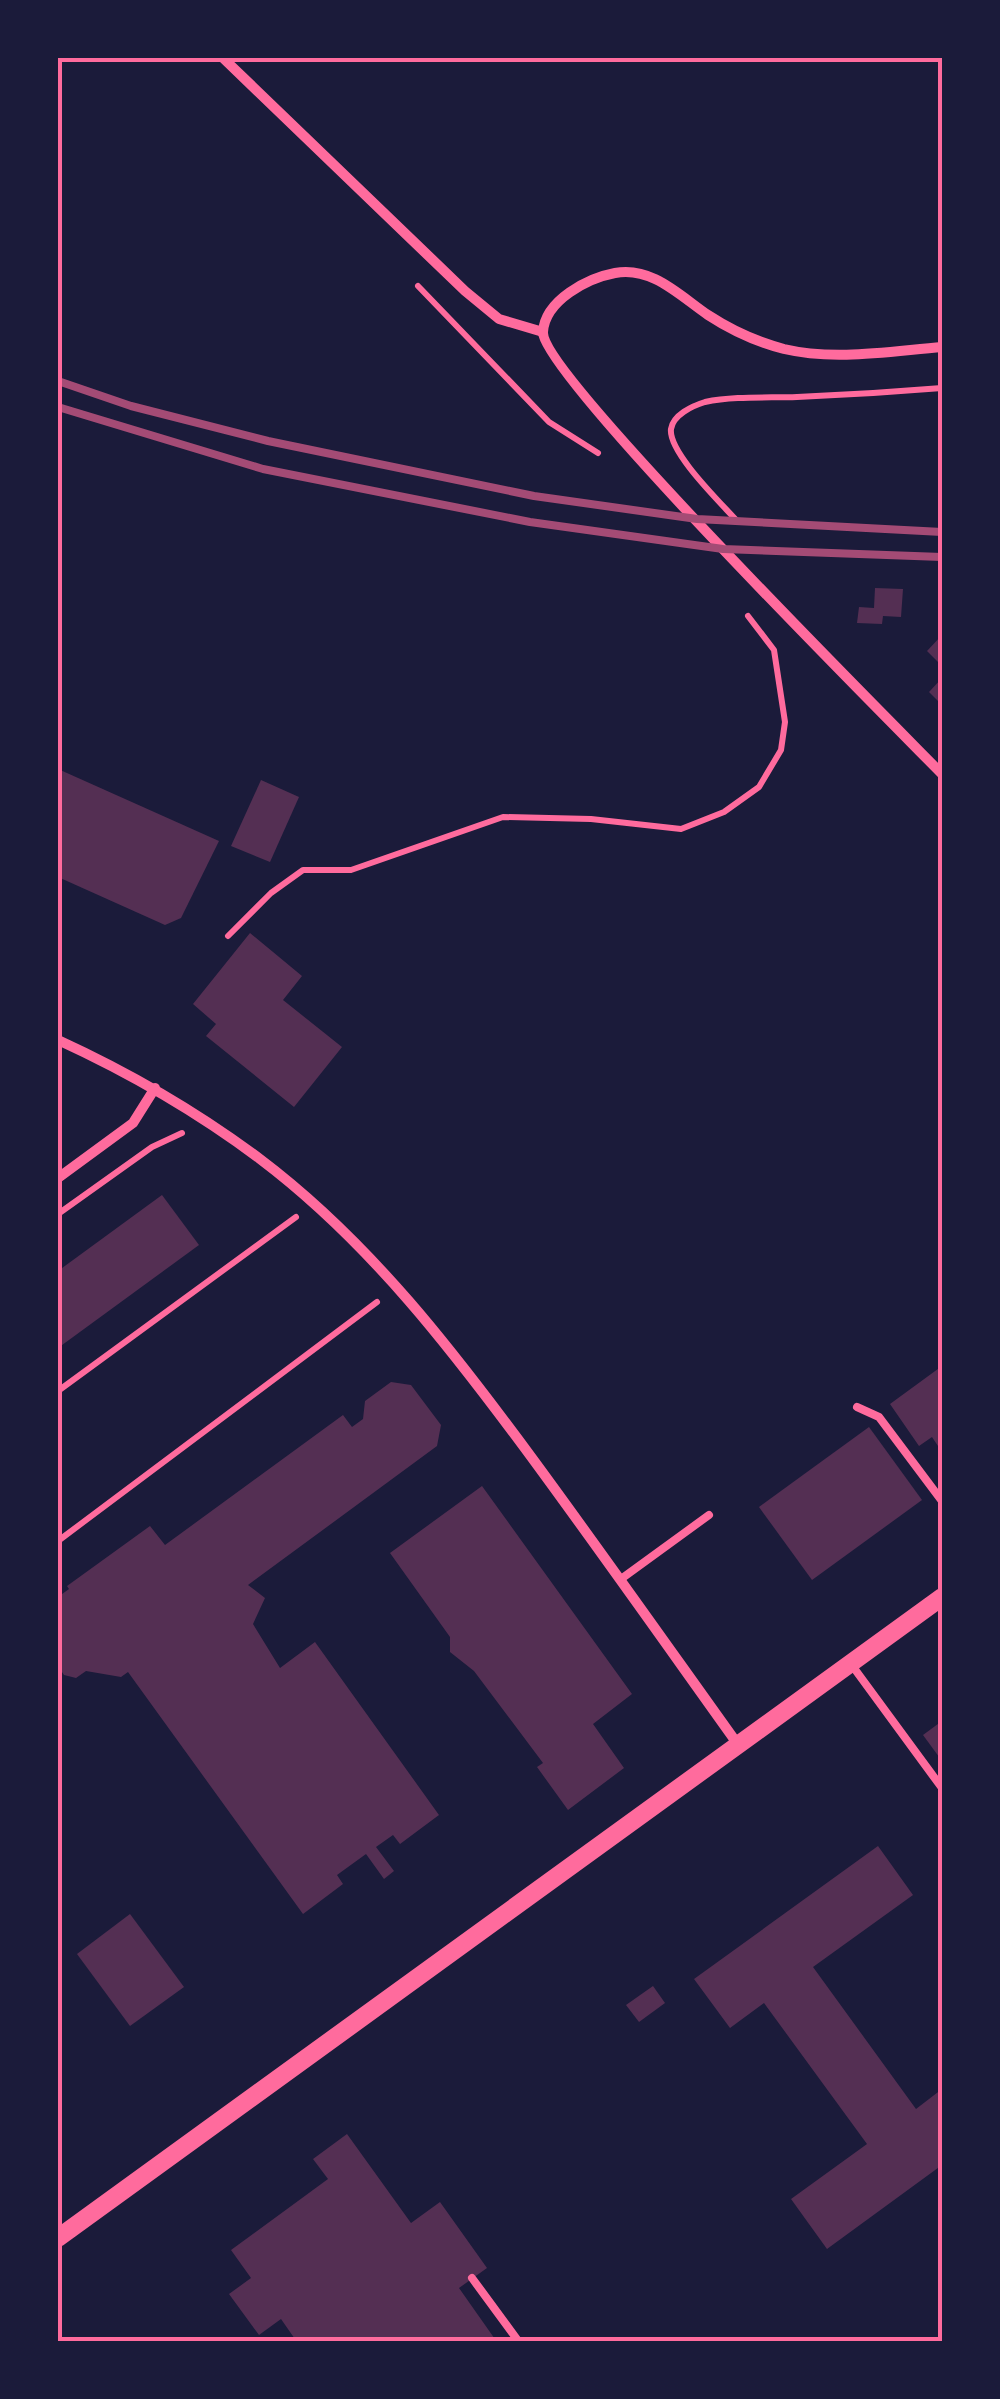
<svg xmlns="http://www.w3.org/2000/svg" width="1000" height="2399" viewBox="0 0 1000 2399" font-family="'Zilla Slab',serif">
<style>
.building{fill:#542f53}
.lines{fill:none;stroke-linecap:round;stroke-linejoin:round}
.path{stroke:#ff6b9d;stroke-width:6}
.service{stroke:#ff6b9d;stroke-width:8}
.minor{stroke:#ff6b9d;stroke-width:10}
.tertiary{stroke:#ff6b9d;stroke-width:18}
.rail{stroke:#a44b75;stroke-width:8}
.neatline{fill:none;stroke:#ff6b9d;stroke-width:4}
</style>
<rect width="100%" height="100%" fill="#1b1b3a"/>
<g class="building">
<path d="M 875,588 L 903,589 L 901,617 L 883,616 L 882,624 L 857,623 L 859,607 L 874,608 Z"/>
<path d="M 942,635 L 942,666 L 927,651 Z"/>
<path d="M 942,678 L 942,705 L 929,692 Z"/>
<path d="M 58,769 L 219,841 L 181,918 L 165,925 L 58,877 Z"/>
<path d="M 261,780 L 299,797 L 270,862 L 231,846 Z"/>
<path d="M 250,933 L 302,976 L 283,1000 L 342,1047 L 294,1107 L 206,1036 L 216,1024 L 193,1004 Z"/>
<path d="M 162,1195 L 199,1245 L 58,1348 L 58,1271 Z"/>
<path d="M 942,1366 L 942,1452 L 932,1437 L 919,1446 L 890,1404 Z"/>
<path d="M 391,1382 L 411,1385 L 441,1425 L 437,1446 L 248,1585 L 265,1598 L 253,1624 L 280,1668 L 315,1642 L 439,1815 L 400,1844 L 393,1835 L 376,1847 L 394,1871 L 384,1879 L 366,1854 L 337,1875 L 343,1884 L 303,1914 L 128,1672 L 121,1677 L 86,1671 L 76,1678 L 64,1675 L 58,1666 L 58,1597 L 69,1589 L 67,1586 L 150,1526 L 165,1545 L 343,1415 L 352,1427 L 363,1419 L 365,1401 Z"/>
<path d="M 869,1427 L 922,1500 L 812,1580 L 759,1507 Z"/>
<path d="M 482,1486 L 632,1694 L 593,1724 L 624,1768 L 568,1810 L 537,1767 L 543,1763 L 474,1671 L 450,1652 L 450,1637 L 390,1553 Z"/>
<path d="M 942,1721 L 942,1761 L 923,1735 Z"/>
<path d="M 878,1846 L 913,1895 L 813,1967 L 916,2109 L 942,2089 L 942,2165 L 827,2249 L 791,2199 L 867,2144 L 764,2003 L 730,2028 L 694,1979 Z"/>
<path d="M 130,1914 L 184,1987 L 130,2026 L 77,1954 Z"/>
<path d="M 653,1986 L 665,2003 L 639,2022 L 626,2005 Z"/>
<path d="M 347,2134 L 411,2223 L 440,2202 L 487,2268 L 459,2288 L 497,2342 L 297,2342 L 281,2319 L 259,2335 L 229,2294 L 251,2278 L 231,2250 L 328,2179 L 313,2159 Z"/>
</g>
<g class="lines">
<g class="path">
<path d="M 418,286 L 549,422 L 598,453"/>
<path d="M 737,521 C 721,503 668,452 671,429 C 673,415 692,406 705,402 C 734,396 767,398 797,397 C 846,395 894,392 942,388"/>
<path d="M 228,936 L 271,893 L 303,870 L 351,870 L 503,817 L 591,819 L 681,829 L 724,812 L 759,787 L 781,750 L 785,722 L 774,650 L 748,616"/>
<path d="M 58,1214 L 152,1147 L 182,1133"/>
<path d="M 58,1391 L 296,1217"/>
<path d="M 58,1541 L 377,1302"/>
</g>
<g class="service">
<path d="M 857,1407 L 879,1417 L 942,1501"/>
<path d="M 621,1579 L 709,1515"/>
<path d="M 851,1664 L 942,1788"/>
<path d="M 472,2278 L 519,2342"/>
</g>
<g class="minor">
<path d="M 223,58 L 465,291 L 499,319 L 543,332"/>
<path d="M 942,347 C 891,351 835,361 784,349 C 757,342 731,330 708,315 C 680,296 652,266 615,273 C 588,278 545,300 543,332 C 540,372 892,723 942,774"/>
<path d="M 58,1040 C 130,1073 196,1111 260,1159 C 370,1242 454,1352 535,1462 C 604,1556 671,1651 739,1746"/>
<path d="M 58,1178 L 133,1123 L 155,1088"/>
</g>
<path class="tertiary" d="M 58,2238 L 942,1597"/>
<g class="rail">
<path d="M 58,381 L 131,406 L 268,441 L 534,496 L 697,519 L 942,532"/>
<path d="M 58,407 L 263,469 L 530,522 L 723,549 L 942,557"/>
</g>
</g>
<rect width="1000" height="2399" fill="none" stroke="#1b1b3a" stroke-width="120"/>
<rect x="60" y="60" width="880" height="2279" class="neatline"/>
</svg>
